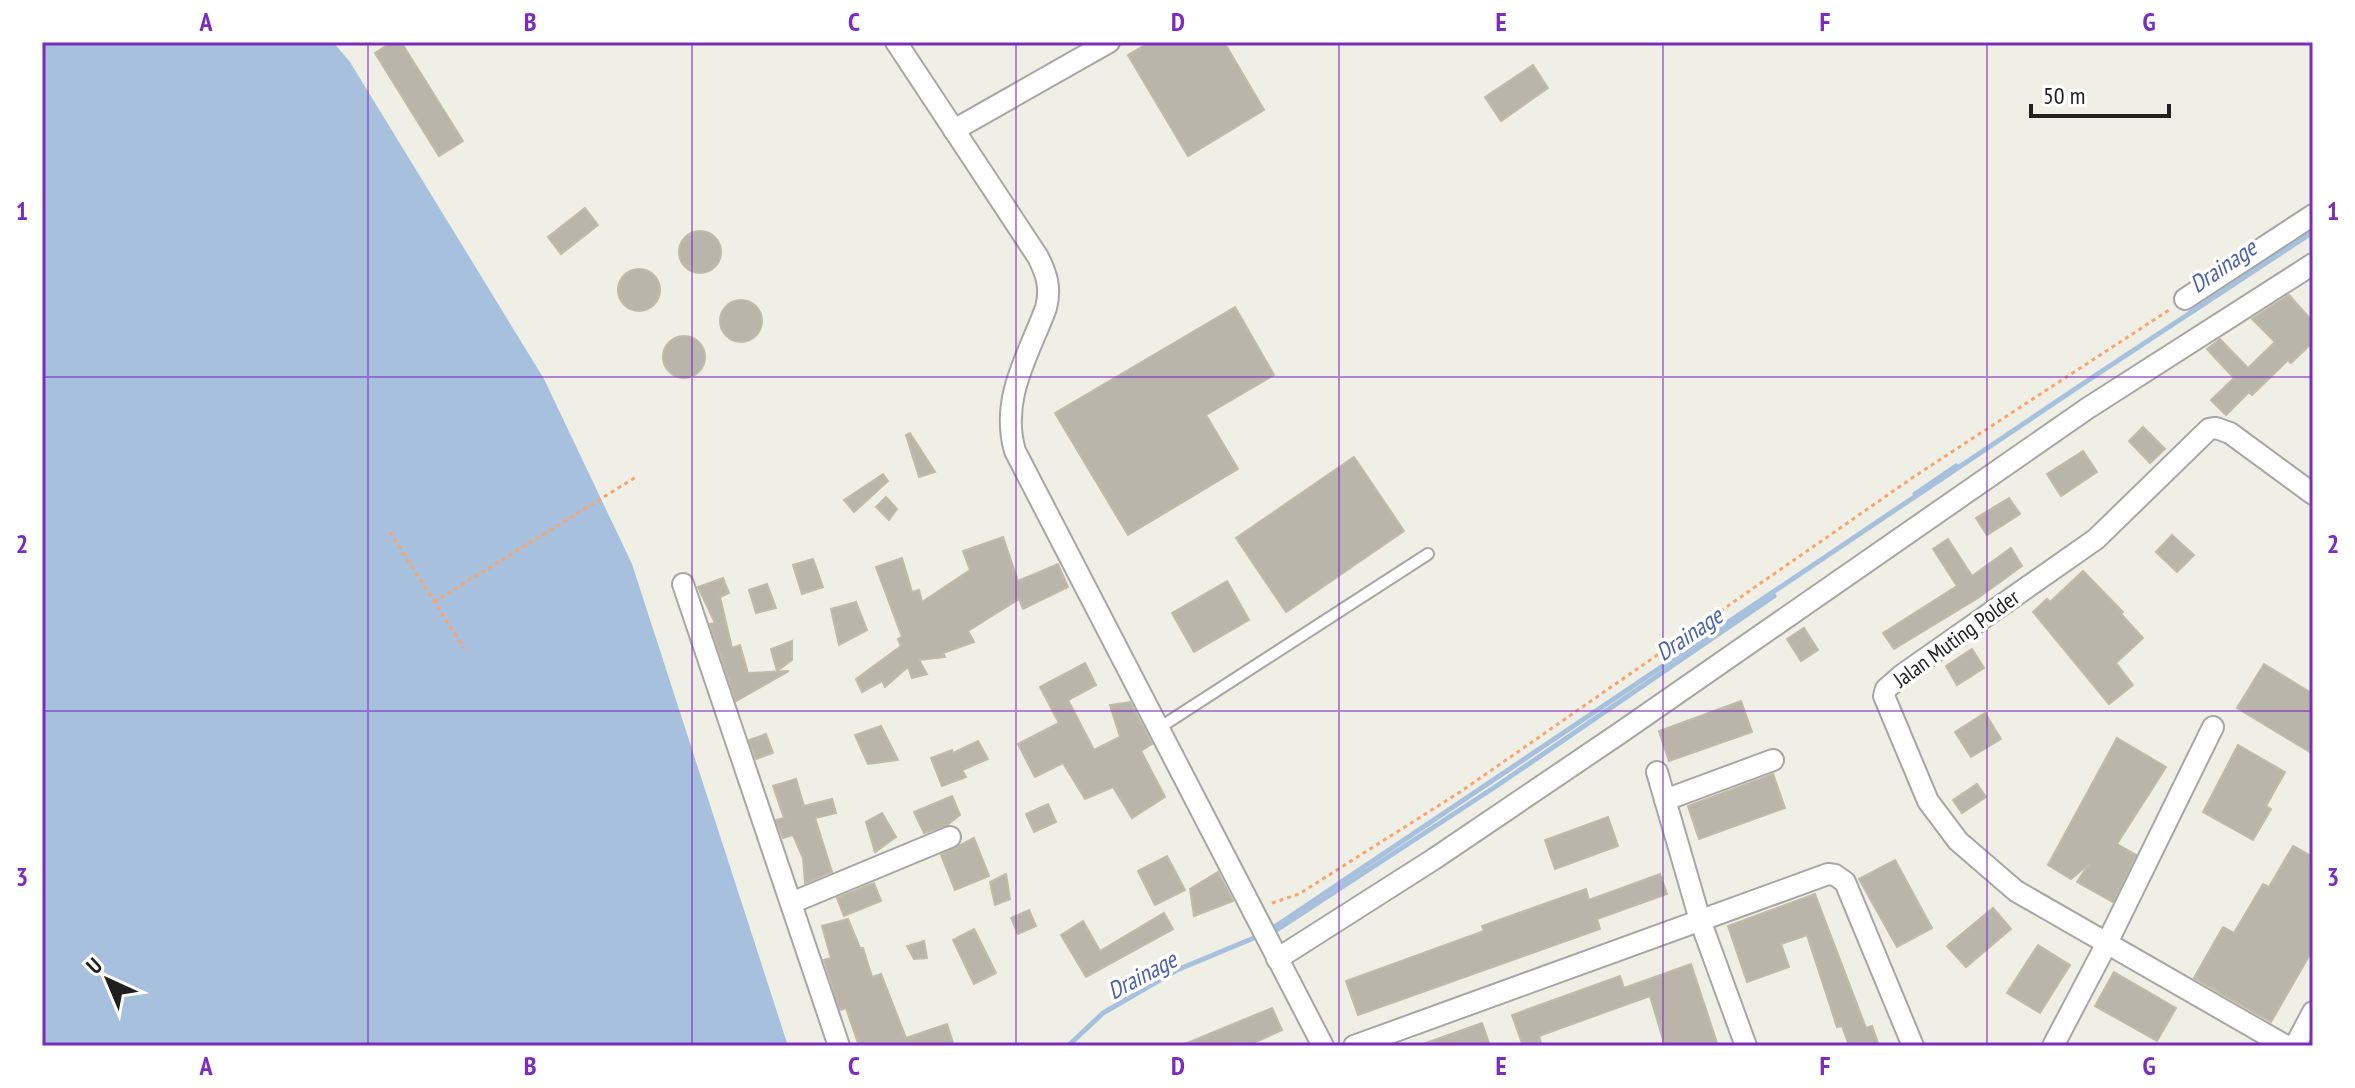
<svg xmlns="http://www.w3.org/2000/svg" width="2355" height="1088" viewBox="0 0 2355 1088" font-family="'PT Sans Narrow',sans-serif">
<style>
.water{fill:#a6c0dd}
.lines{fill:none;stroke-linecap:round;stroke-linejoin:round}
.stream{stroke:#a6c0dd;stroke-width:5}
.building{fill:#b9b5aa;stroke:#c1baa8;stroke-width:2}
.service-casing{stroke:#a6a6a6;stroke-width:14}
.minor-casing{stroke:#a6a6a6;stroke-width:24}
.path{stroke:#f9a46d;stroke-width:3;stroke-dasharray:4 4;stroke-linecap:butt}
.service{stroke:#fff;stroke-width:10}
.minor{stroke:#fff;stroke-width:20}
.grid{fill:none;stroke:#7b2cbf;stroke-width:2;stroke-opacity:0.55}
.labels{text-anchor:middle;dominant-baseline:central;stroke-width:7;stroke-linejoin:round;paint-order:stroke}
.street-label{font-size:22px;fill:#1f1f1f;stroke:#fff}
.water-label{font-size:24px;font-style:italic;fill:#4b60af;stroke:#fff}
.neatline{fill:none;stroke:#7b2cbf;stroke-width:3}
.grid-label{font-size:26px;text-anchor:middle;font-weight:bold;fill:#7b2cbf}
</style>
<rect width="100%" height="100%" fill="#f0efe5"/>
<path class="water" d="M 42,42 L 333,42 L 350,62 L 544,379 L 632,564 L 788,1046 L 42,1046 Z"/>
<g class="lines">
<g class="stream">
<path d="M 2241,276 L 2313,228"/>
<path d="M 1915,494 L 1956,466"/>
<path d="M 1278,929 L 1498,785 L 1774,596"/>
<path d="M 1270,930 L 2093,377 L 2313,232"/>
<path d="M 1068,1046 L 1103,1013 L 1177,970 L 1261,935"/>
</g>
</g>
<g class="building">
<path d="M 392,42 L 401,42 L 463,141 L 439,156 L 375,53 Z"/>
<path d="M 1150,42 L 1224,42 L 1264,110 L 1188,156 L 1128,55 Z"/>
<path d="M 1533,65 L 1548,88 L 1501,121 L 1485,97 Z"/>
<path d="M 585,208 L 598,225 L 561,254 L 548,237 Z"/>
<circle cx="700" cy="252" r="21"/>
<circle cx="639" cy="290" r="21"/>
<path d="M 2289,295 L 2313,322 L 2313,342 L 2291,363 L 2288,360 L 2252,395 L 2249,392 L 2226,415 L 2211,400 L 2234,378 L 2207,349 L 2220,339 L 2248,368 L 2275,342 L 2252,319 Z"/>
<circle cx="741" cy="321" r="21"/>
<path d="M 1235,307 L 1274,375 L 1206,415 L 1238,469 L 1128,535 L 1055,413 Z"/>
<circle cx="684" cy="357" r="21"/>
<path d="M 2143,427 L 2165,449 L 2150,463 L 2129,441 Z"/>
<path d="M 910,433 L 935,472 L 919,477 L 906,435 Z"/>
<path d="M 2083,451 L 2097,472 L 2061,496 L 2047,474 Z"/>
<path d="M 1354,457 L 1404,531 L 1286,612 L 1236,538 Z"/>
<path d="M 883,474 L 888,481 L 854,512 L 844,500 Z"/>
<path d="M 886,497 L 897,509 L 889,520 L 876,507 Z"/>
<path d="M 2009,498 L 2020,514 L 1987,535 L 1976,518 Z"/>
<path d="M 2172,535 L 2194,555 L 2177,572 L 2156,552 Z"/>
<path d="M 1003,537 L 1018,581 L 1058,564 L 1068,587 L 1023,609 L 1019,599 L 968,631 L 974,642 L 943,653 L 945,657 L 919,660 L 927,674 L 912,678 L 908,667 L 885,687 L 882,681 L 862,692 L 856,679 L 901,646 L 898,639 L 902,637 L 876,567 L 902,558 L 912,592 L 919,590 L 922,602 L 970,570 L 963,551 Z"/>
<path d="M 1948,539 L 1972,576 L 2011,548 L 2022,566 L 1978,598 L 1894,649 L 1883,633 L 1957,586 L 1933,549 Z"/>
<path d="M 813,559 L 823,587 L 802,594 L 793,565 Z"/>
<path d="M 2083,571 L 2123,612 L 2121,614 L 2143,638 L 2116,663 L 2133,685 L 2109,704 L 2033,612 L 2047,599 L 2050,602 Z"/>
<path d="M 723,578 L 729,593 L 720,597 L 732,648 L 740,645 L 748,673 L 789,671 L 736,701 L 710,624 L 715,623 L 698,587 Z"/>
<path d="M 1227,581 L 1249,620 L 1194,652 L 1172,613 Z"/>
<path d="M 767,584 L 776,608 L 756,613 L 749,590 Z"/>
<path d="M 856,602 L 867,630 L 839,645 L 831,609 Z"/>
<path d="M 1804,628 L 1818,650 L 1801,661 L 1787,639 Z"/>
<path d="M 792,641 L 792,660 L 777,671 L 771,649 Z"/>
<path d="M 1972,649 L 1984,668 L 1957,685 L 1946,666 Z"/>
<path d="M 1085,663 L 1096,685 L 1068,700 L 1094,750 L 1120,737 L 1110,705 L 1130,702 L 1152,744 L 1141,751 L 1165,797 L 1132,818 L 1113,787 L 1085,799 L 1063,763 L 1035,777 L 1018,744 L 1059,723 L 1040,687 Z"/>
<path d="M 2264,664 L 2313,694 L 2313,754 L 2237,708 Z"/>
<path d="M 1741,701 L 1752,732 L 1669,761 L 1659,731 Z"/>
<path d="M 1985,713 L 2001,739 L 1971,757 L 1955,732 Z"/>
<path d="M 881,726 L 898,760 L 868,764 L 855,735 Z"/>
<path d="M 766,734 L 773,753 L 756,759 L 749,740 Z"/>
<path d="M 2117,738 L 2166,767 L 2117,844 L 2136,855 L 2113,902 L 2077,882 L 2089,864 L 2071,879 L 2048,865 Z"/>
<path d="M 978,741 L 988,759 L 962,770 L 966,777 L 942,786 L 931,758 L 952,750 L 953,753 Z"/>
<path d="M 2238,745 L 2285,772 L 2266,806 L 2271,809 L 2253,840 L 2203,812 Z"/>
<path d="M 1773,774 L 1785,808 L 1699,839 L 1688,806 Z"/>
<path d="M 796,779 L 804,806 L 832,799 L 836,813 L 815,818 L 832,872 L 805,883 L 803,858 L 793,835 L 783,838 L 776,820 L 784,818 L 773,786 Z"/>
<path d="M 1977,784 L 1986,797 L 1962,813 L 1953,800 Z"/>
<path d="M 952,796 L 960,815 L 947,825 L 924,833 L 914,812 Z"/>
<path d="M 1048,804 L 1056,822 L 1034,832 L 1026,814 Z"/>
<path d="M 882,813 L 896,837 L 875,852 L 866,822 Z"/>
<path d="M 1608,817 L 1618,846 L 1555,869 L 1545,840 Z"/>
<path d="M 974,838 L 989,876 L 955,890 L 941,855 Z"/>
<path d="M 2293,846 L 2313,857 L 2313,949 L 2271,1022 L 2194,978 L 2223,927 L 2234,933 L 2263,884 L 2269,887 Z"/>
<path d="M 1167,856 L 1185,890 L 1155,905 L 1138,871 Z"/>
<path d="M 1895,860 L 1932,928 L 1897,947 L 1859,879 Z"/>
<path d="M 1218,872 L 1233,901 L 1194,916 L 1190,889 Z"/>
<path d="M 1006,874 L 1010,899 L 995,905 L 990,882 Z"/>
<path d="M 1660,874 L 1667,894 L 1597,919 L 1600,929 L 1358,1015 L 1346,981 L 1484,931 L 1482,926 L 1586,889 L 1589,900 Z"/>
<path d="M 874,883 L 881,901 L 844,916 L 837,898 Z"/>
<path d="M 1815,894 L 1866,1028 L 1872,1026 L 1879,1046 L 1849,1046 L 1842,1026 L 1837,1027 L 1807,935 L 1781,944 L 1789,967 L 1747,982 L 1728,926 Z"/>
<path d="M 1993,908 L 2011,929 L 1966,967 L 1947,946 Z"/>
<path d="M 1029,910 L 1036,926 L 1018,934 L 1011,918 Z"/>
<path d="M 1164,913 L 1173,929 L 1086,977 L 1061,935 L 1083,921 L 1100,951 Z"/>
<path d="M 848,919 L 860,948 L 863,948 L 872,977 L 881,974 L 906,1038 L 947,1024 L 954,1046 L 859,1046 L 846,1008 L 840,1010 L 824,960 L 831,958 L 822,926 Z"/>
<path d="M 974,929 L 996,973 L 974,984 L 953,940 Z"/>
<path d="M 924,941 L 927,958 L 914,959 L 907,946 Z"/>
<path d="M 2038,945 L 2070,965 L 2040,1013 L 2007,993 Z"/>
<path d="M 1691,964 L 1718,1046 L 1665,1046 L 1650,996 L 1539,1036 L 1542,1046 L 1523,1046 L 1512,1015 L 1620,976 L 1624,988 Z"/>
<path d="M 2114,972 L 2176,1008 L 2157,1041 L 2095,1006 Z"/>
<path d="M 1272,1008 L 1282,1030 L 1247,1046 L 1180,1046 Z"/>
<path d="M 1482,1023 L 1490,1046 L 1423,1046 L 1423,1044 Z"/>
</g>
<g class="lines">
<defs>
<path id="service" d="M 1159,728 L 1428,554"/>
<g id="minor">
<path d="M 896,42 L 1038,257 C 1047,275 1051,288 1046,308 C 1028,356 1000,399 1015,451 L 1323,1046"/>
<path d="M 954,130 L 1109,42"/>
<path d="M 2185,299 L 2313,215"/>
<path d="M 683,584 L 839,1046"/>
<path d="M 1657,772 L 1700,920 L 1746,1046"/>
<path d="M 1665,800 L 1773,760"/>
<path d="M 791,903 L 950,837"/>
<path d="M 1277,959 L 1434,859 L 1620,733 L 2088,408 L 2313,264"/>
<path d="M 1354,1046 L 1828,874 L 1835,875 L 1845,882 L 1913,1046"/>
<path d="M 2053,1046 L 2106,945 L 2213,727"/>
<path d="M 2286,1046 L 2016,891 L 1958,841 L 1928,801 L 1884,696 L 1886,689 L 1902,675 L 2096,539 L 2209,429 L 2216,428 L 2230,433 L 2313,494"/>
<path d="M 2295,1046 L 2313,1012"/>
</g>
</defs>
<use href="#service" class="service-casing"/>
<use href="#minor" class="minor-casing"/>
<g class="path">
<path d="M 390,532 L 464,648"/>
<path d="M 434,602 L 636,477"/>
<path d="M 1272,903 L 1299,894 L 1460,792 L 1915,476 L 2169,310"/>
</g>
<use href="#service" class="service"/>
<use href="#minor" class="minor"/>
</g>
<path class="grid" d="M 368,42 L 368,1046M 692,42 L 692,1046M 1016,42 L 1016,1046M 1339,42 L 1339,1046M 1663,42 L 1663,1046M 1987,42 L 1987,1046M 42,377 L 2313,377M 42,711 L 2313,711"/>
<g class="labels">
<g class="street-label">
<text transform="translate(1956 638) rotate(-36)">Jalan Muting Polder</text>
</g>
<g class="water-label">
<text transform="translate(2223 266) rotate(-34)">Drainage</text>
<text transform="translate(1689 634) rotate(-34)">Drainage</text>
<text transform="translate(1142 975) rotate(-28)">Drainage</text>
</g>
</g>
<rect width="2355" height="1088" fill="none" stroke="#ffffff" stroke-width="88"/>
<g transform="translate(108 980) rotate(316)" stroke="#ffffff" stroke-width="6" paint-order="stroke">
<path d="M0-6L14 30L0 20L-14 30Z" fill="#1f1f1f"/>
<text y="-12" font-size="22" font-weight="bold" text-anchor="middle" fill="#1f1f1f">U</text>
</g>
<path d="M2031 104v12h138v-12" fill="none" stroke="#1f1f1f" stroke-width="4"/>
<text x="2043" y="104" font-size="24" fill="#1f1f1f" stroke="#ffffff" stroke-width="6" paint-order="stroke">50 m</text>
<rect x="44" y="44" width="2267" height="1000" class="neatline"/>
<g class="grid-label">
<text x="206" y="31">A</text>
<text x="530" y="31">B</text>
<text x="854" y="31">C</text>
<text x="1178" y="31">D</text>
<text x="1501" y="31">E</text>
<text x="1825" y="31">F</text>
<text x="2149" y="31">G</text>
<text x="22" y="220">1</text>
<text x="2333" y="220">1</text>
<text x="22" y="553">2</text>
<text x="2333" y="553">2</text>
<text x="22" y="886">3</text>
<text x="2333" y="886">3</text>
<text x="206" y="1075">A</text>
<text x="530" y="1075">B</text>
<text x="854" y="1075">C</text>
<text x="1178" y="1075">D</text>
<text x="1501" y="1075">E</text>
<text x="1825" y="1075">F</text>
<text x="2149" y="1075">G</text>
</g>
</svg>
